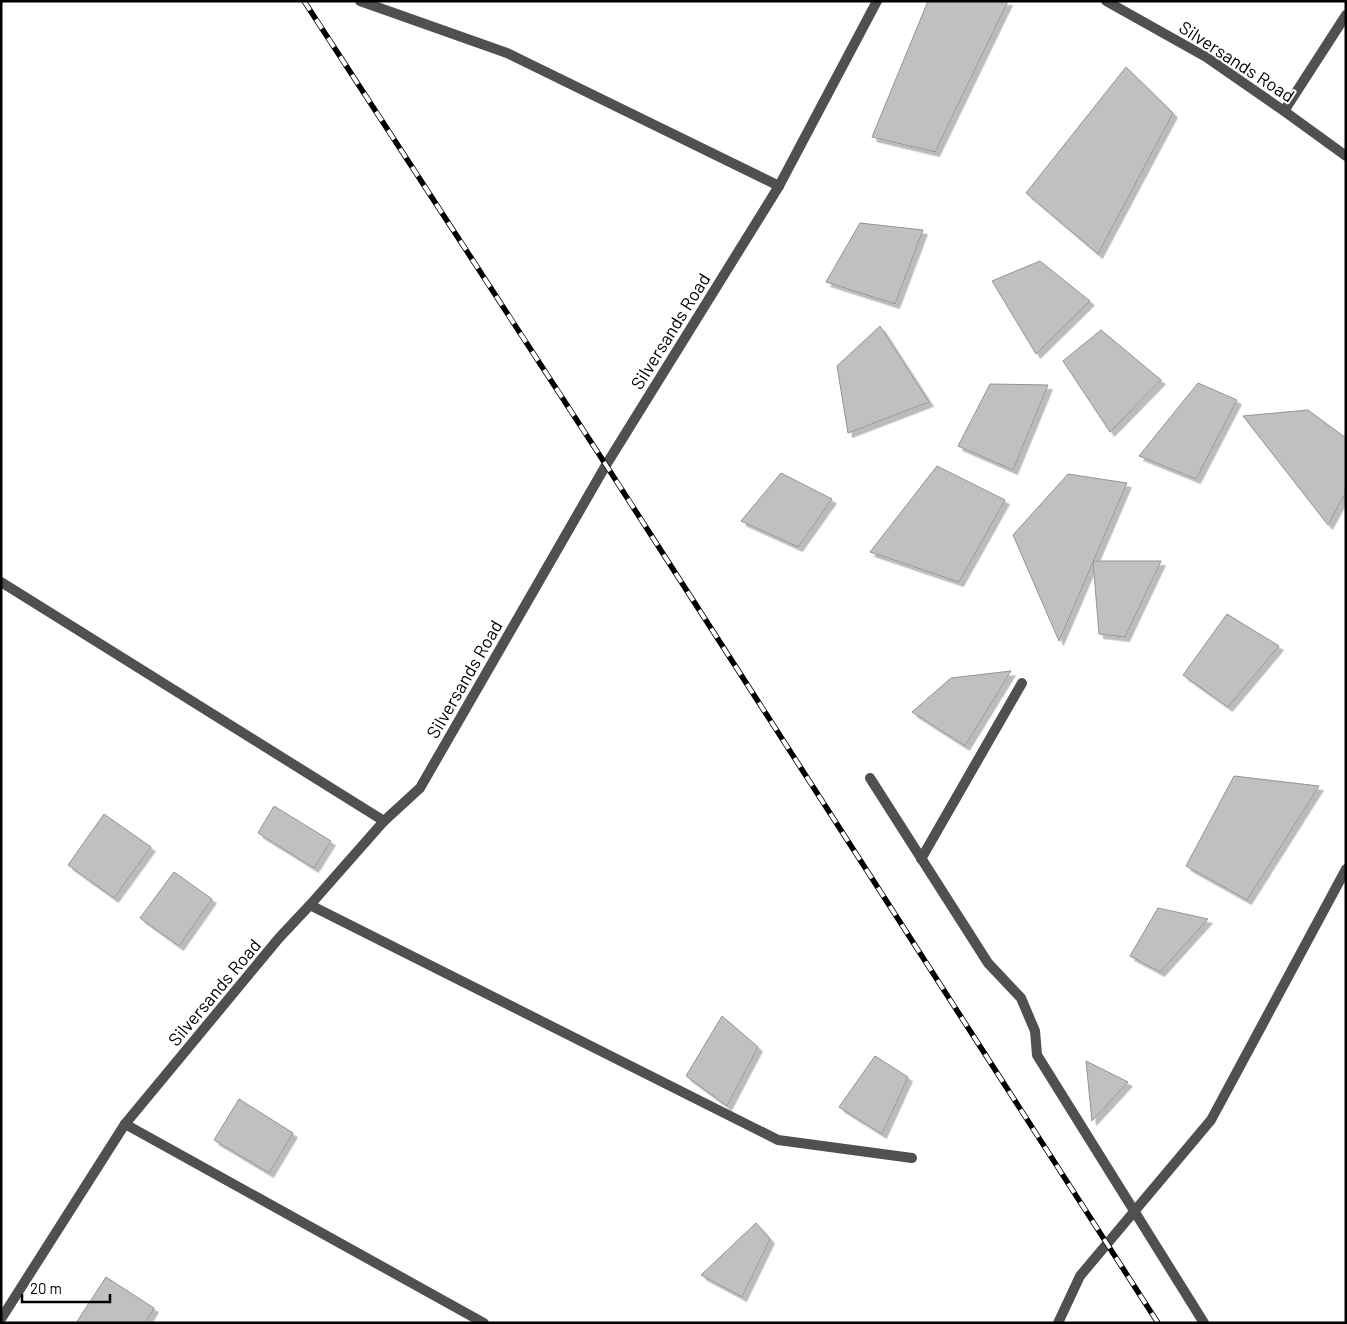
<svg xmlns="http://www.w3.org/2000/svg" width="1347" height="1324" viewBox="0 0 1347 1324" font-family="Barlow,sans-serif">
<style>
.building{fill:#c0c0c0;stroke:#949494;filter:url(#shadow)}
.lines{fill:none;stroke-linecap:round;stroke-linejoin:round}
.lane{stroke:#505050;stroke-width:10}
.street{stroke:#505050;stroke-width:10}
.rail-casing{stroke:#000;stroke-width:5.5}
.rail{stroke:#fff;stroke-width:4;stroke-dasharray:11;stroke-linecap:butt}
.labels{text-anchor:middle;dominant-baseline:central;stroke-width:4;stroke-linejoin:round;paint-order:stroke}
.street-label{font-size:18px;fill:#000;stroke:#fff}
</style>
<defs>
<filter id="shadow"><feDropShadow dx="4.5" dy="4.5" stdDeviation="0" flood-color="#0004"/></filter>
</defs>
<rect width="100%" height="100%" fill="#fff"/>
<g class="building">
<path d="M 928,1 L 1008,1 L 935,152 L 872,137 Z"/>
<path d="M 1126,67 L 1173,113 L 1098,254 L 1026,193 Z"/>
<path d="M 860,223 L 923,230 L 895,304 L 826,282 Z"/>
<path d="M 1040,261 L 1090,301 L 1036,354 L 992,281 Z"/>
<path d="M 880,326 L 929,402 L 848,433 L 837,366 Z"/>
<path d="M 1101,330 L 1161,380 L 1110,432 L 1063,361 Z"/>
<path d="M 1198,383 L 1237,400 L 1196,479 L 1139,456 Z"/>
<path d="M 990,384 L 1048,385 L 1013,470 L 958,446 Z"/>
<path d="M 1308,410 L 1346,438 L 1346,492 L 1328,525 L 1243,416 Z"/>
<path d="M 937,466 L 1005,500 L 959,582 L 870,552 Z"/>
<path d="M 781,473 L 832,499 L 798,547 L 741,521 Z"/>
<path d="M 1068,474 L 1127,483 L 1059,641 L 1013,535 Z"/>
<path d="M 1093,561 L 1161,561 L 1125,637 L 1099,634 Z"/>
<path d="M 1227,614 L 1279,646 L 1228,707 L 1183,675 Z"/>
<path d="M 1011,671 L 965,746 L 912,712 L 951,678 Z"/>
<path d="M 1234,776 L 1319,786 L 1247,900 L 1186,866 Z"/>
<path d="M 274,806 L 331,841 L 314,868 L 258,833 Z"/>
<path d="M 104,814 L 151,847 L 114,898 L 68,865 Z"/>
<path d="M 174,872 L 212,899 L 179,946 L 140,918 Z"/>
<path d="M 1158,908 L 1208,919 L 1160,972 L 1130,956 Z"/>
<path d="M 722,1016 L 758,1047 L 727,1106 L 686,1076 Z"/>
<path d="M 875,1056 L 908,1077 L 882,1134 L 839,1107 Z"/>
<path d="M 1086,1061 L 1128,1082 L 1092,1121 Z"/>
<path d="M 239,1099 L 293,1133 L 269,1173 L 214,1140 Z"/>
<path d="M 756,1223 L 770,1239 L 742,1297 L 701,1275 Z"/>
<path d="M 106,1277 L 154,1308 L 145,1323 L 76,1323 Z"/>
</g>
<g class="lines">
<path class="lane" d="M 125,1124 L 484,1323"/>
<g class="street">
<path d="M 360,1 L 507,53 L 779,186"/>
<path d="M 1106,1 L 1206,57 L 1284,111 L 1346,156"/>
<path d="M 1284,111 L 1346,15"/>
<path d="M 1,582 L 384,821"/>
<path d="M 870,778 L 988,963 L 1021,998 L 1035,1031 L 1037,1055 L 1204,1323"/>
<path d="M 921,859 L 1022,683"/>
<path d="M 310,905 L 778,1140 L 912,1158"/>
<path d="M 1,1319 L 125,1124 L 279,938 L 310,905 L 384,821 L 420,788 L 606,465 L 779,186 L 877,1"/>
<path d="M 1058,1323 L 1080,1276 L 1211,1120 L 1346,869"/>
</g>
<defs>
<path id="rail" d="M 304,1 L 606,465 L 1158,1323"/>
</defs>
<use href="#rail" class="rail-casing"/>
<use href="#rail" class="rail"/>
</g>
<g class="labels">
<g class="street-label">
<text transform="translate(1237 61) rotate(33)">Silversands Road</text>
<text transform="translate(670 331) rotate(-58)">Silversands Road</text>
<text transform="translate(464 679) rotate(-60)">Silversands Road</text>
<text transform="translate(214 992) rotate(-50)">Silversands Road</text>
</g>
</g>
<rect width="1347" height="1324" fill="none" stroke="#000000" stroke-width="5"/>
<path d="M22 1294v8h88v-8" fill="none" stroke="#000000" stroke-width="2.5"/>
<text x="30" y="1294" font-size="15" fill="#000000" stroke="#ffffff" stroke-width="4" paint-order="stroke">20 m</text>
</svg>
